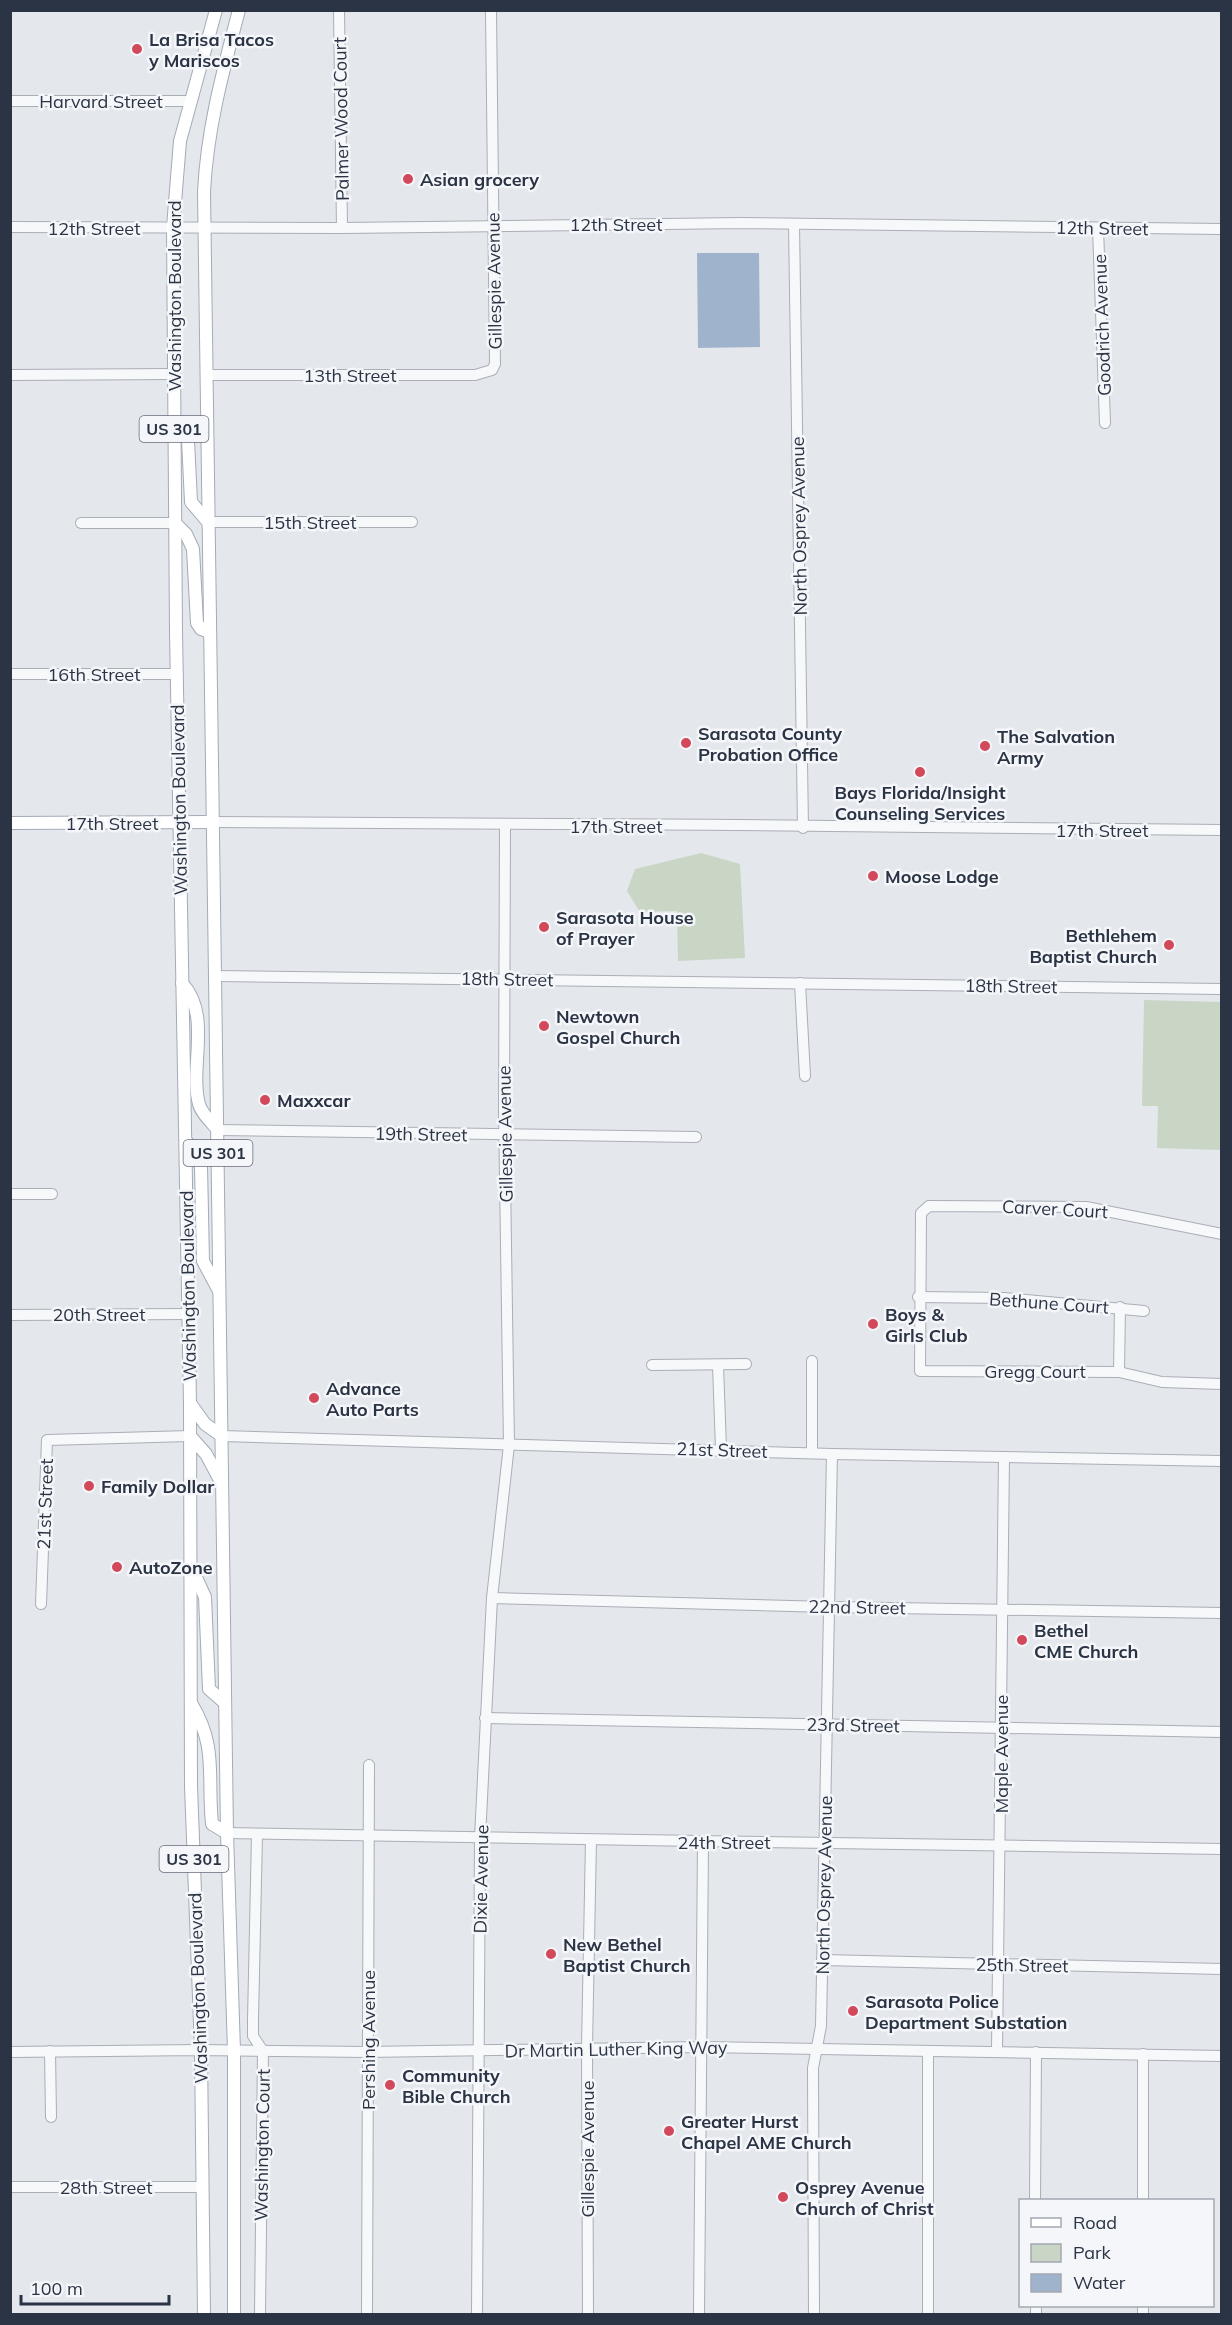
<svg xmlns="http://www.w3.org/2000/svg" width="1232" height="2325" viewBox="0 0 1232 2325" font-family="Mulish,sans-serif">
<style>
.green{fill:#c9d6c5}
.water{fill:#9fb4cc}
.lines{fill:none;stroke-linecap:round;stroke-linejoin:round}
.minor-casing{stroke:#a9aeb7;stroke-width:12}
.major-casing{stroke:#a3abb8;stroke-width:14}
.minor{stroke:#f7f8fa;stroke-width:10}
.major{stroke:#fff;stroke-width:12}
.poi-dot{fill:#d1495b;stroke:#f4f6f9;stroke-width:2}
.labels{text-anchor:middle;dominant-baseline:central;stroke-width:5;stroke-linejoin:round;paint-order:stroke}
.shield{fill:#f4f6f9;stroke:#676e7b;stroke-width:1.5}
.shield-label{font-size:16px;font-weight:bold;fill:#2b3445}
.poi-label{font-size:18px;font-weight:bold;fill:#2b3445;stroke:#f4f6f9;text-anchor:start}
.street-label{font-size:18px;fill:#2b3445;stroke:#f4f6f9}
</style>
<rect width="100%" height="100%" fill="#e4e7ec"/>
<g class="green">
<path d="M 701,853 L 740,864 L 745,958 L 678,961 L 677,911 L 640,912 L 627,891 L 635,869 Z"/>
<path d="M 1144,1000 L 1221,1002 L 1221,1150 L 1157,1148 L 1158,1106 L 1142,1106 Z"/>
</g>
<path class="water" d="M 697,253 L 759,253 L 760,347 L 698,348 Z"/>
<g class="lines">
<defs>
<g id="minor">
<path d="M 339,10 L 342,228"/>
<path d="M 10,101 L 191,101"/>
<path d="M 794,224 L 803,828"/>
<path d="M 10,227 L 342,228 L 742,223 L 1222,229"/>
<path d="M 1098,228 L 1105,423"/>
<path d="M 10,375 L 174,374"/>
<path d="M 206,375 L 475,375 L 492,370 L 495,364 L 491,10"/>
<path d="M 208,522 L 412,522"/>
<path d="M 81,523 L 175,523"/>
<path d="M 10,674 L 177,674"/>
<path d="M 212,822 C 549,822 885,827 1222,830"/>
<path d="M 215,976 L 1222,989"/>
<path d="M 800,983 L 805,1076"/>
<path d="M 218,1130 L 696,1137"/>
<path d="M 10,1194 L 52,1194"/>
<path d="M 1222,1234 L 1086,1207 L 929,1206 L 921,1213 L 920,1371 L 1119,1372 L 1162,1382 L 1222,1384"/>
<path d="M 918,1297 L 1004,1298 L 1144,1311"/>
<path d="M 10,1315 L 188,1314"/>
<path d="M 812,1361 L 812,1453"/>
<path d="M 652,1365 L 746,1364"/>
<path d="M 718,1365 L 721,1449"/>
<path d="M 1119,1372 L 1120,1307"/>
<path d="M 222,1436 L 832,1454 L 1222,1461"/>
<path d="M 492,1598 L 829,1607 L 1222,1613"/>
<path d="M 41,1604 L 47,1440 L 190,1436"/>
<path d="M 485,1718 L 1222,1732"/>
<path d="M 227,1833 C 559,1839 890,1844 1222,1849"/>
<path d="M 257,1834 L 253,2020 L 253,2036 L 263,2051 L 260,2314"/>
<path d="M 822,1960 L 1222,1969"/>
<path d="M 50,2051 L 51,2117"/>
<path d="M 928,2051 L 928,2314"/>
<path d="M 997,2051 L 1004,1457"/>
<path d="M 10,2052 L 201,2050 L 367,2052 L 700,2047 L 1222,2056"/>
<path d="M 10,2187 L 202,2187"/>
<path d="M 1035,2200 L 1036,2052"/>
<path d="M 1143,2200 L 1143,2054"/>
<path d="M 1036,2306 L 1036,2314"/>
<path d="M 1143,2306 L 1143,2314"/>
<path d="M 367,2314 L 369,1765"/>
<path d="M 477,2314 L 480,1838 L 492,1598 L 509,1445 L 504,1111 L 505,824"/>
<path d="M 588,2314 L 587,2047 L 591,1840"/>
<path d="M 699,2314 L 703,1843"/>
<path d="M 814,2314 L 813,2068 L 821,2026 L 832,1454"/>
</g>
<g id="major">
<path d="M 174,419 L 186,433 L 188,440 L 191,502 L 208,522"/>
<path d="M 175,523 L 186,534 L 193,549 L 197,623 L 201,629 L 209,632"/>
<path d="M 10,823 L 212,822"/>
<path d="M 182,983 C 212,1015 189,1067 199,1104 C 201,1113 212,1123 218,1130"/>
<path d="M 187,1142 L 201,1166 L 203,1261 L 219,1291"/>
<path d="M 190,1403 L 205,1424 L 222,1436"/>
<path d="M 190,1436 L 206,1454 L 221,1482"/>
<path d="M 193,1571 L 205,1597 L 209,1689 L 225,1703"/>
<path d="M 191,1703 C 218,1747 207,1776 212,1824 L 227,1833"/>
<path d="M 204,2314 L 201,2050 L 191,1786 L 190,1403 L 176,632 L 173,227 L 180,141 L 216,10"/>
<path d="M 234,2314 L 234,2051 L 227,1833 L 204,192 C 207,129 223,71 239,10"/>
</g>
</defs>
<use href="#minor" class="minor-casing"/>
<use href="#major" class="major-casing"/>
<use href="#minor" class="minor"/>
<use href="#major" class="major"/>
</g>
<g class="poi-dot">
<circle cx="137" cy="49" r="6"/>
<circle cx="408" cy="179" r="6"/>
<circle cx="686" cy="743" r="6"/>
<circle cx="985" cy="746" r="6"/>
<circle cx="920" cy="772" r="6"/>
<circle cx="873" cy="876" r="6"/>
<circle cx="544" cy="927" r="6"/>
<circle cx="1169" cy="945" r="6"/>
<circle cx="544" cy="1026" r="6"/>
<circle cx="265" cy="1100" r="6"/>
<circle cx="873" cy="1324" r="6"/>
<circle cx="314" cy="1398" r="6"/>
<circle cx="89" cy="1486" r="6"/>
<circle cx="117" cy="1567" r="6"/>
<circle cx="1022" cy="1640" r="6"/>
<circle cx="551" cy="1954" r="6"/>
<circle cx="853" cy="2011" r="6"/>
<circle cx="390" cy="2085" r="6"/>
<circle cx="669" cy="2131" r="6"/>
<circle cx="783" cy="2197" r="6"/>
</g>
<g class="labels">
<g class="shield">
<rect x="139.5" y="416" width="69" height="26" rx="4.5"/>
<rect x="183.5" y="1140" width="69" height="26" rx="4.5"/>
<rect x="159.5" y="1846" width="69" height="26" rx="4.5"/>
</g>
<g class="shield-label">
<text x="174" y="429">US 301</text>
<text x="218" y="1153">US 301</text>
<text x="194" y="1859">US 301</text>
</g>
<g class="poi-label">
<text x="149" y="39">La Brisa Tacos<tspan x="149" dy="21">y Mariscos</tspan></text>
<text x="420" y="179">Asian grocery</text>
<text x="698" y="733">Sarasota County<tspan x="698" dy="21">Probation Office</tspan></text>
<text x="997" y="736">The Salvation<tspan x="997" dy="21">Army</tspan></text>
<text x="920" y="792" text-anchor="middle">Bays Florida/Insight<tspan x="920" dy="21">Counseling Services</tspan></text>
<text x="885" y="876">Moose Lodge</text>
<text x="556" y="917">Sarasota House<tspan x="556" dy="21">of Prayer</tspan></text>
<text x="1157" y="935" text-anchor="end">Bethlehem<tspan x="1157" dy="21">Baptist Church</tspan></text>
<text x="556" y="1016">Newtown<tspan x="556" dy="21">Gospel Church</tspan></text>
<text x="277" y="1100">Maxxcar</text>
<text x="885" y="1314">Boys &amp;<tspan x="885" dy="21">Girls Club</tspan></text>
<text x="326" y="1388">Advance<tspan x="326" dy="21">Auto Parts</tspan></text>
<text x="101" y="1486">Family Dollar</text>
<text x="129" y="1567">AutoZone</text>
<text x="1034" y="1630">Bethel<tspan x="1034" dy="21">CME Church</tspan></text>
<text x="563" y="1944">New Bethel<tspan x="563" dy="21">Baptist Church</tspan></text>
<text x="865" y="2001">Sarasota Police<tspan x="865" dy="21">Department Substation</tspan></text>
<text x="402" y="2075">Community<tspan x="402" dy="21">Bible Church</tspan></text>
<text x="681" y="2121">Greater Hurst<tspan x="681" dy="21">Chapel AME Church</tspan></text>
<text x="795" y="2187">Osprey Avenue<tspan x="795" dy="21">Church of Christ</tspan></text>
</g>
<g class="street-label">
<text x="101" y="101">Harvard Street</text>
<text transform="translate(341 119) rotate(-91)">Palmer Wood Court</text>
<text x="616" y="224">12th Street</text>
<text x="94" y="228">12th Street</text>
<text transform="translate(1102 228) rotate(1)">12th Street</text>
<text transform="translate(494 281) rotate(-91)">Gillespie Avenue</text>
<text transform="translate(174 296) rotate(-90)">Washington Boulevard</text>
<text transform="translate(1102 325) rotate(-92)">Goodrich Avenue</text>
<text x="350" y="375">13th Street</text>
<text x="310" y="522">15th Street</text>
<text transform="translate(799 526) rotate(-91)">North Osprey Avenue</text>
<text x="94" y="674">16th Street</text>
<text transform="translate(179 800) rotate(-91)">Washington Boulevard</text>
<text x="112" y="823">17th Street</text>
<text x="616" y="826">17th Street</text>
<text x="1102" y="830">17th Street</text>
<text transform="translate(507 979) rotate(1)">18th Street</text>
<text transform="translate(1011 986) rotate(1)">18th Street</text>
<text transform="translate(421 1134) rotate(1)">19th Street</text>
<text transform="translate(505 1134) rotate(-91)">Gillespie Avenue</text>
<text transform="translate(1055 1209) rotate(3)">Carver Court</text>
<text transform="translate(188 1286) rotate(-91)">Washington Boulevard</text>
<text transform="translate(1049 1303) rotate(4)">Bethune Court</text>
<text x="99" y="1314">20th Street</text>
<text x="1035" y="1371">Gregg Court</text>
<text transform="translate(722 1450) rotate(2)">21st Street</text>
<text transform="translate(45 1504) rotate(-88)">21st Street</text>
<text transform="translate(857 1607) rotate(1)">22nd Street</text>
<text transform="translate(853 1725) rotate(1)">23rd Street</text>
<text transform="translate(1001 1754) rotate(-90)">Maple Avenue</text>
<text x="724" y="1842">24th Street</text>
<text transform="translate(481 1879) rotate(-89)">Dixie Avenue</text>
<text transform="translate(824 1885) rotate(-89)">North Osprey Avenue</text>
<text transform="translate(1022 1965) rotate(1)">25th Street</text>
<text transform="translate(198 1988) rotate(-92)">Washington Boulevard</text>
<text transform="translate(368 2040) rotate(-90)">Pershing Avenue</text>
<text transform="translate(616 2049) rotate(-1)">Dr Martin Luther King Way</text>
<text transform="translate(262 2145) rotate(-89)">Washington Court</text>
<text transform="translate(587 2149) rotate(-90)">Gillespie Avenue</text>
<text x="106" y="2187">28th Street</text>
</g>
</g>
<rect width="1232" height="2325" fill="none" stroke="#2b3445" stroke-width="24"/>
<rect x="1019" y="2199" width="195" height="108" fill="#f4f6f9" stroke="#a4a8b1" stroke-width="1.5"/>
<rect x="1031" y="2218" width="30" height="9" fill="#ffffff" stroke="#a4a8b1" stroke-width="1.5"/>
<text x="1073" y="2229" font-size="18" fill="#2b3445">Road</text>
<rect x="1031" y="2244" width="30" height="18" fill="#c9d6c5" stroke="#a4a8b1" stroke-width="1.5"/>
<text x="1073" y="2259" font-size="18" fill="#2b3445">Park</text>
<rect x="1031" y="2274" width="30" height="18" fill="#9fb4cc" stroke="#a4a8b1" stroke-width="1.5"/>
<text x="1073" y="2289" font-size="18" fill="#2b3445">Water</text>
<path d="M21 2295v9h148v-9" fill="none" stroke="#2b3445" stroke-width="3"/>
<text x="30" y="2295" font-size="18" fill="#2b3445" stroke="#f4f6f9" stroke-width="4.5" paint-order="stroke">100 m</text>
</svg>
